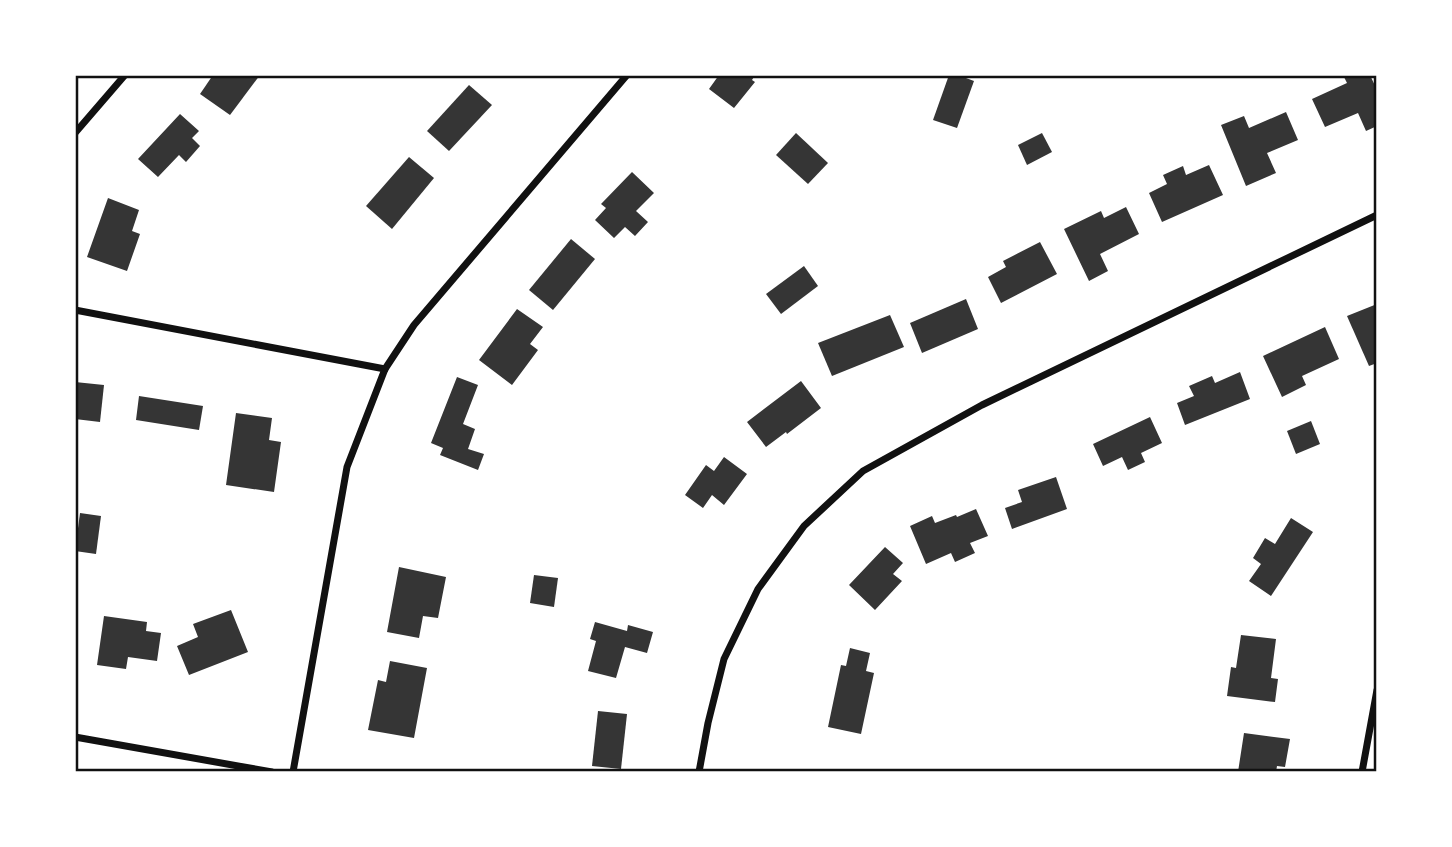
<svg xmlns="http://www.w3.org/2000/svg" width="1452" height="847" viewBox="0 0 1452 847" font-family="'Roboto Condensed',sans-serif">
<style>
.building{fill:#353535}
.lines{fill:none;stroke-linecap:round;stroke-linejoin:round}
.minor{stroke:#111;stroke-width:7}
.neatline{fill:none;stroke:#111;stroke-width:2.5}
</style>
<rect width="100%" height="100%" fill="#fff"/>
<g class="building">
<path d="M 213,75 L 260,75 L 230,115 L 200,94 Z"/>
<path d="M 719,75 L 755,75 L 752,80 L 755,82 L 734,108 L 709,89 Z"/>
<path d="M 949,75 L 958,75 L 974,81 L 957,128 L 933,120 Z"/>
<path d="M 1343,75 L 1370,75 L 1377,90 L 1377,126 L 1366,131 L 1358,113 L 1325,127 L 1312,99 L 1347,83 Z"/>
<path d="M 469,85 L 492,105 L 449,151 L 427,131 Z"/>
<path d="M 1286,112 L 1298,140 L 1267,153 L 1276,173 L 1246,186 L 1221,125 L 1244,116 L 1249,128 Z"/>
<path d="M 180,114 L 199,131 L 192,138 L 200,146 L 186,162 L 179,155 L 158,177 L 138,159 Z"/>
<path d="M 796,133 L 828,163 L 808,184 L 776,155 Z"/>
<path d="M 1042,133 L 1052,152 L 1027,165 L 1018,145 Z"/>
<path d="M 409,157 L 434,178 L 392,229 L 366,206 Z"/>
<path d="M 1209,165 L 1223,195 L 1162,222 L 1149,193 L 1167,184 L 1163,175 L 1183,166 L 1186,175 Z"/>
<path d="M 632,172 L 654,193 L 636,211 L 648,222 L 635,236 L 625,227 L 614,238 L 595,220 L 606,208 L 601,204 Z"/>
<path d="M 108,198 L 139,210 L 132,231 L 140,234 L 127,271 L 87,257 Z"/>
<path d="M 1126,207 L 1139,234 L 1100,254 L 1108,271 L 1089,281 L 1064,229 L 1101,211 L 1104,218 Z"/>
<path d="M 571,239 L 595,259 L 553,310 L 529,290 Z"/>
<path d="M 1040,242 L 1057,274 L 1001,303 L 988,277 L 1006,267 L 1003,261 Z"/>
<path d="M 804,266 L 818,286 L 781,314 L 766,294 Z"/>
<path d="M 966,299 L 978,329 L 922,353 L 910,323 Z"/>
<path d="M 1377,304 L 1377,363 L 1369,366 L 1347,316 Z"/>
<path d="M 517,309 L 543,327 L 530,344 L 538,350 L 512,385 L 479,360 Z"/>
<path d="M 890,315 L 904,347 L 832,376 L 818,343 Z"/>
<path d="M 1325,327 L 1339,359 L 1302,376 L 1306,385 L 1282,397 L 1263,356 Z"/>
<path d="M 1240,372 L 1250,399 L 1185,425 L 1177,403 L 1194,396 L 1189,386 L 1212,376 L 1215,383 Z"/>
<path d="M 457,377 L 478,385 L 463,424 L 475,429 L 468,449 L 484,454 L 478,470 L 440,455 L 443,448 L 431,443 Z"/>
<path d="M 801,381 L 821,408 L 787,434 L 786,432 L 766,447 L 747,422 Z"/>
<path d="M 75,382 L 104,385 L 100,422 L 75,419 Z"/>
<path d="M 139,396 L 203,406 L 199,430 L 136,420 Z"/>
<path d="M 236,413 L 272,418 L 269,440 L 281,442 L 274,492 L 226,485 Z"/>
<path d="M 1150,417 L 1162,443 L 1141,453 L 1145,462 L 1128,470 L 1122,457 L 1103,466 L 1093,444 Z"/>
<path d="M 1311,421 L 1320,444 L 1296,454 L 1287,431 Z"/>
<path d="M 724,457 L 747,474 L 724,505 L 712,495 L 703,508 L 685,495 L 706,465 L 714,471 Z"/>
<path d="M 1056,477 L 1067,509 L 1012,529 L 1005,508 L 1022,502 L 1018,490 Z"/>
<path d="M 976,509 L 988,536 L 970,543 L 975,553 L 955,562 L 951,553 L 926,564 L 910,526 L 932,516 L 935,523 L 956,515 L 957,517 Z"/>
<path d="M 80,513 L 101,516 L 96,554 L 75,551 Z"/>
<path d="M 1291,518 L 1313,532 L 1271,596 L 1249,581 L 1261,564 L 1253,558 L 1265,538 L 1275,544 Z"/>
<path d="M 885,547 L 903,563 L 893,574 L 902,581 L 875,610 L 849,585 Z"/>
<path d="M 399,567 L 446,577 L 438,618 L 423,616 L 419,638 L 387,632 Z"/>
<path d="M 534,575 L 558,578 L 554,607 L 530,603 Z"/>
<path d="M 231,610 L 248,652 L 189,675 L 177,646 L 198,637 L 193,624 Z"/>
<path d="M 104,616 L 147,622 L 146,631 L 161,633 L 157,661 L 128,657 L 126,669 L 97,665 Z"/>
<path d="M 595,622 L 627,631 L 628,625 L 653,632 L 647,653 L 625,647 L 616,678 L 588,671 L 596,641 L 590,639 Z"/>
<path d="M 1241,635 L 1276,639 L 1271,678 L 1278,679 L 1275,702 L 1227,696 L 1231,667 L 1236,668 Z"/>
<path d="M 850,648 L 870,653 L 866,671 L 874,673 L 861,734 L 828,727 L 841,665 L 846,666 Z"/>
<path d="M 390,661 L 427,668 L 414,738 L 368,730 L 378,680 L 386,682 Z"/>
<path d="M 598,711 L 627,714 L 621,769 L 592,766 Z"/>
<path d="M 1244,733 L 1290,739 L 1285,767 L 1277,766 L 1276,772 L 1238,772 Z"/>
</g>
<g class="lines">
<g class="minor">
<path d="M 75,133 L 125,75"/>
<path d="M 75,310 L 385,369"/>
<path d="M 75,737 L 272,772"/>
<path d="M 293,772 L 347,467 L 385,369 L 414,325 L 627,75"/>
<path d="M 699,772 L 708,723 L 724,659 L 758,589 L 804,526 L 863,471 L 982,405 L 1377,215"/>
<path d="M 1362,772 L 1377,690"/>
</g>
</g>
<rect width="1452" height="847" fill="none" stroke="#ffffff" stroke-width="154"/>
<rect x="77" y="77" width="1298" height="693" class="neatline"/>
</svg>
